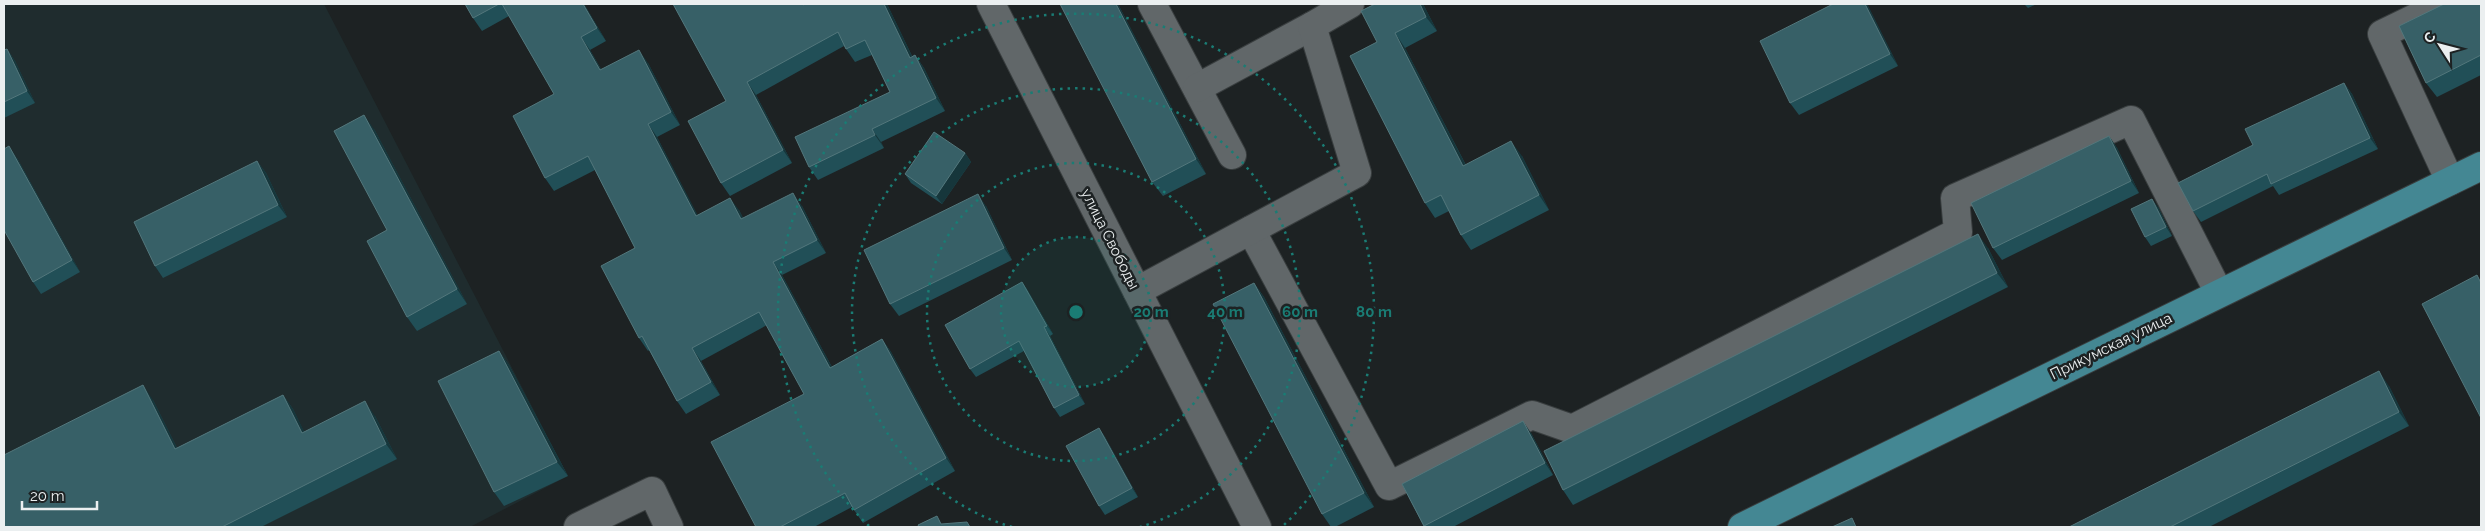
<svg xmlns="http://www.w3.org/2000/svg" width="2485" height="531" viewBox="0 0 2485 531" font-family="Raleway,sans-serif">
<style>
.built{fill:#1f2c2e}
.lines{fill:none;stroke-linecap:round;stroke-linejoin:round}
.minor-casing{stroke:#393e3f;stroke-width:30}
.major-casing{stroke:#393e3f;stroke-width:30}
.minor{stroke:#616769;stroke-width:28}
.major{stroke:#448793;stroke-width:28}
.wall{fill:#214f57}
.shaded-wall{fill:#16363b}
.building{fill:#376067;stroke:#53777c}
.ring{fill:none;stroke:#1a7c74;stroke-width:2.5;stroke-dasharray:2.5 5}
.labels{text-anchor:middle;dominant-baseline:central;stroke-width:5;stroke-linejoin:round;paint-order:stroke}
.street-label{font-size:15px;fill:#ebeff0;stroke:#1d2223}
.centre{fill:#1a7c74;stroke:#1d2223;stroke-width:2.5}
.ring-label{font-size:15px;text-anchor:middle;font-weight:bold;fill:#1a7c74;stroke:#1d2223;stroke-width:5;stroke-linejoin:round;paint-order:stroke}
</style>
<rect width="100%" height="100%" fill="#1d2223"/>
<path class="built" d="M 4,4 L 324,4 L 568,476 L 470,527 L 4,527 Z"/>
<g class="lines">
<defs>
<g id="minor">
<path d="M 991,4 L 1257,527"/>
<path d="M 1152,4 L 1232,155"/>
<path d="M 2444,4 L 2382,34 L 2450,181"/>
<path d="M 1197,88 L 1312,26"/>
<path d="M 1251,230 L 1389,486 L 1532,415 L 1572,429 L 1958,232 L 1955,198 L 2131,120 L 2219,293"/>
<path d="M 1137,291 L 1357,173 L 1312,26 L 1350,4"/>
<path d="M 578,527 L 652,491 L 669,527"/>
</g>
<path id="major" d="M 1742,527 L 2481,166"/>
</defs>
<use href="#minor" class="minor-casing"/>
<use href="#major" class="major-casing"/>
<use href="#minor" class="minor"/>
<use href="#major" class="major"/>
</g>
<g class="wall">
<path d="M 465,4 L 584,4 L 606,41 L 590,50 L 601,69 L 648,63 L 680,125 L 657,137 L 697,215 L 739,210 L 743,218 L 802,206 L 826,253 L 782,275 L 832,367 L 882,339 L 891,352 L 955,471 L 863,523 L 852,507 L 814,527 L 756,527 L 804,394 L 767,325 L 701,361 L 720,395 L 686,414 L 677,401 L 649,350 L 648,351 L 639,338 L 635,248 L 595,170 L 554,191 L 545,178 L 554,94 L 509,16 L 482,31 L 473,18 Z"/>
<path d="M 673,4 L 887,4 L 912,56 L 915,55 L 924,68 L 945,111 L 881,142 L 884,148 L 818,180 L 809,167 L 890,92 L 872,55 L 855,62 L 844,46 L 756,95 L 792,163 L 730,196 L 721,183 L 726,101 Z"/>
<path d="M 1118,4 L 1206,174 L 1163,196 L 1152,182 Z"/>
<path d="M 1375,4 L 1423,4 L 1437,31 L 1405,48 L 1466,165 L 1522,156 L 1549,210 L 1471,250 L 1461,235 L 1449,211 L 1435,218 L 1425,203 L 1377,42 Z"/>
<path d="M 1867,4 L 1898,66 L 1799,115 L 1790,103 Z"/>
<path d="M 2024,4 L 2037,4 L 2028,8 Z"/>
<path d="M 2481,4 L 2481,75 L 2437,97 L 2426,83 Z"/>
<path d="M 7,49 L 15,61 L 35,103 L 4,118 L 4,50 Z"/>
<path d="M 2344,83 L 2352,94 L 2378,149 L 2279,195 L 2273,186 L 2201,222 L 2193,211 L 2253,145 Z"/>
<path d="M 374,129 L 467,304 L 417,331 L 407,317 L 387,230 Z"/>
<path d="M 2109,136 L 2117,148 L 2139,193 L 2002,260 L 1993,248 Z"/>
<path d="M 965,153 L 971,162 L 942,204 L 911,183 L 905,174 Z"/>
<path d="M 17,158 L 80,272 L 41,294 L 33,282 Z"/>
<path d="M 257,161 L 266,173 L 287,217 L 163,278 L 155,266 Z"/>
<path d="M 986,206 L 1012,260 L 899,316 L 890,304 Z"/>
<path d="M 2158,207 L 2172,236 L 2151,246 L 2145,237 Z"/>
<path d="M 1988,248 L 2008,287 L 1573,505 L 1563,490 Z"/>
<path d="M 1022,282 L 1028,291 L 1053,334 L 1050,336 L 1085,404 L 1060,417 L 1054,408 L 1024,351 L 976,377 L 970,369 Z"/>
<path d="M 1254,283 L 1264,297 L 1374,507 L 1335,527 L 1331,527 L 1322,514 Z"/>
<path d="M 499,351 L 509,365 L 568,476 L 504,506 L 494,492 Z"/>
<path d="M 2389,386 L 2409,426 L 2209,527 L 2069,527 Z"/>
<path d="M 283,395 L 293,409 L 304,432 L 375,416 L 397,459 L 261,527 L 4,527 L 153,400 L 177,448 Z"/>
<path d="M 1099,428 L 1105,437 L 1138,497 L 1105,515 L 1099,506 Z"/>
<path d="M 1531,433 L 1553,475 L 1453,527 L 1424,527 L 1402,484 Z"/>
</g>
<g class="shaded-wall">
<path d="M 583,4 L 584,4 L 606,41 L 597,28 Z"/>
<path d="M 884,4 L 887,4 L 919,71 L 910,58 Z"/>
<path d="M 1116,4 L 1118,4 L 1206,174 L 1196,159 Z"/>
<path d="M 1420,4 L 1423,4 L 1437,31 L 1426,17 Z"/>
<path d="M 1865,4 L 1867,4 L 1898,66 L 1890,54 Z"/>
<path d="M 1395,33 L 1405,48 L 1474,181 L 1463,166 Z"/>
<path d="M 581,37 L 590,50 L 609,83 L 600,70 Z"/>
<path d="M 7,49 L 15,61 L 35,103 L 27,91 Z"/>
<path d="M 639,50 L 648,63 L 680,125 L 671,112 Z"/>
<path d="M 915,55 L 924,68 L 945,111 L 936,98 Z"/>
<path d="M 747,82 L 756,95 L 792,163 L 783,150 Z"/>
<path d="M 2344,83 L 2352,94 L 2378,149 L 2370,138 Z"/>
<path d="M 364,115 L 374,129 L 467,304 L 457,289 Z"/>
<path d="M 648,124 L 657,137 L 705,229 L 696,216 Z"/>
<path d="M 872,129 L 881,142 L 884,148 L 875,135 Z"/>
<path d="M 2109,136 L 2117,148 L 2139,193 L 2131,181 Z"/>
<path d="M 1511,141 L 1522,156 L 1549,210 L 1539,195 Z"/>
<path d="M 9,146 L 17,158 L 80,272 L 72,260 Z"/>
<path d="M 965,153 L 971,162 L 942,204 L 936,196 Z"/>
<path d="M 257,161 L 266,173 L 287,217 L 278,205 Z"/>
<path d="M 793,193 L 802,206 L 826,253 L 817,240 Z"/>
<path d="M 978,194 L 986,206 L 1012,260 L 1004,248 Z"/>
<path d="M 730,198 L 739,210 L 750,232 L 741,219 Z"/>
<path d="M 2152,199 L 2158,207 L 2172,236 L 2166,227 Z"/>
<path d="M 1978,234 L 1988,248 L 2008,287 L 1997,273 Z"/>
<path d="M 773,262 L 782,275 L 839,380 L 830,368 Z"/>
<path d="M 1022,282 L 1028,291 L 1053,334 L 1047,326 Z"/>
<path d="M 1254,283 L 1264,297 L 1374,507 L 1364,493 Z"/>
<path d="M 1044,327 L 1050,336 L 1085,404 L 1079,395 Z"/>
<path d="M 882,339 L 891,352 L 955,471 L 946,458 Z"/>
<path d="M 692,348 L 701,361 L 720,395 L 711,382 Z"/>
<path d="M 499,351 L 509,365 L 568,476 L 557,462 Z"/>
<path d="M 2379,371 L 2389,386 L 2409,426 L 2399,412 Z"/>
<path d="M 143,385 L 153,400 L 185,464 L 175,449 Z"/>
<path d="M 283,395 L 293,409 L 312,447 L 302,433 Z"/>
<path d="M 365,401 L 375,416 L 397,459 L 386,444 Z"/>
<path d="M 1523,421 L 1531,433 L 1553,475 L 1545,463 Z"/>
<path d="M 1099,428 L 1105,437 L 1138,497 L 1132,488 Z"/>
</g>
<g class="building">
<path d="M 465,4 L 499,4 L 473,18 Z"/>
<path d="M 502,4 L 583,4 L 597,28 L 581,37 L 600,70 L 639,50 L 671,112 L 648,124 L 696,216 L 730,198 L 741,219 L 793,193 L 817,240 L 773,262 L 830,368 L 882,339 L 946,458 L 854,510 L 845,493 L 780,527 L 756,527 L 711,442 L 804,394 L 759,312 L 692,348 L 711,382 L 677,401 L 642,336 L 639,338 L 601,266 L 635,248 L 588,156 L 545,178 L 513,116 L 554,94 Z"/>
<path d="M 673,4 L 802,4 L 803,5 L 805,4 L 884,4 L 910,58 L 915,55 L 936,98 L 872,129 L 875,135 L 809,167 L 795,137 L 890,92 L 865,40 L 846,49 L 838,32 L 747,82 L 783,150 L 721,183 L 688,121 L 726,101 Z"/>
<path d="M 1060,4 L 1116,4 L 1196,159 L 1152,182 Z"/>
<path d="M 1375,4 L 1420,4 L 1426,17 L 1395,33 L 1463,166 L 1511,141 L 1539,195 L 1461,235 L 1441,195 L 1425,203 L 1350,56 L 1377,42 L 1361,11 Z"/>
<path d="M 1833,4 L 1865,4 L 1890,54 L 1790,103 L 1760,41 Z"/>
<path d="M 2444,4 L 2481,4 L 2481,55 L 2426,83 L 2399,26 Z"/>
<path d="M 7,49 L 27,91 L 4,102 L 4,50 Z"/>
<path d="M 2344,83 L 2370,138 L 2271,184 L 2267,174 L 2193,211 L 2178,183 L 2253,145 L 2245,129 Z"/>
<path d="M 364,115 L 457,289 L 407,317 L 367,241 L 387,230 L 334,131 Z"/>
<path d="M 934,132 L 965,153 L 936,196 L 905,174 Z"/>
<path d="M 2109,136 L 2131,181 L 1993,248 L 1971,203 Z"/>
<path d="M 9,146 L 72,260 L 33,282 L 4,230 L 4,149 Z"/>
<path d="M 257,161 L 278,205 L 155,266 L 134,222 Z"/>
<path d="M 978,194 L 1004,248 L 890,304 L 864,250 Z"/>
<path d="M 2152,199 L 2166,227 L 2145,237 L 2131,209 Z"/>
<path d="M 1978,234 L 1997,273 L 1563,490 L 1544,451 Z"/>
<path d="M 2477,275 L 2481,283 L 2481,418 L 2422,304 Z"/>
<path d="M 1022,282 L 1047,326 L 1044,327 L 1079,395 L 1054,408 L 1019,341 L 970,369 L 945,325 Z"/>
<path d="M 1254,283 L 1364,493 L 1322,514 L 1213,304 Z"/>
<path d="M 499,351 L 557,462 L 494,492 L 438,381 Z"/>
<path d="M 2379,371 L 2399,412 L 2170,527 L 2069,527 Z"/>
<path d="M 143,385 L 175,449 L 283,395 L 302,433 L 365,401 L 386,444 L 222,527 L 4,527 L 4,455 Z"/>
<path d="M 1523,421 L 1545,463 L 1424,526 L 1402,484 Z"/>
<path d="M 1099,428 L 1132,488 L 1099,506 L 1066,446 Z"/>
<path d="M 937,516 L 941,524 L 967,522 L 970,527 L 919,527 L 918,525 Z"/>
<path d="M 1852,518 L 1856,527 L 1832,527 Z"/>
</g>
<circle cx="1076" cy="312" r="75" fill="#1a7c74" fill-opacity=".12"/>
<g class="ring">
<circle cx="1076" cy="312" r="75"/>
<circle cx="1076" cy="312" r="149"/>
<path d="M1012 527A224 224 0 1 1 1140 527"/>
<path d="M869 526A298 298 0 1 1 1283 526"/>
</g>
<g class="labels">
<g class="street-label">
<text transform="translate(1110 239) rotate(63)">улица Свободы</text>
<text transform="translate(2111 346) rotate(-26)">Прикумская улица</text>
</g>
</g>
<circle cx="1076" cy="312" r="8" class="centre"/>
<g class="ring-label">
<text x="1151" y="317">20 m</text>
<text x="1225" y="317">40 m</text>
<text x="1300" y="317">60 m</text>
<text x="1374" y="317">80 m</text>
</g>
<rect width="2485" height="531" fill="none" stroke="#ebeff0" stroke-width="10"/>
<g transform="translate(2440 45) rotate(306)" stroke="#1d2223" stroke-width="4" paint-order="stroke">
<path d="M0-4L9 19L0 12L-9 19Z" fill="#ebeff0"/>
<text y="-8" font-size="14" font-weight="bold" text-anchor="middle" fill="#ebeff0">С</text>
</g>
<path d="M22 501v8h75v-8" fill="none" stroke="#ebeff0" stroke-width="2.5"/>
<text x="30" y="501" font-size="15" fill="#ebeff0" stroke="#1d2223" stroke-width="4" paint-order="stroke">20 m</text>
</svg>
